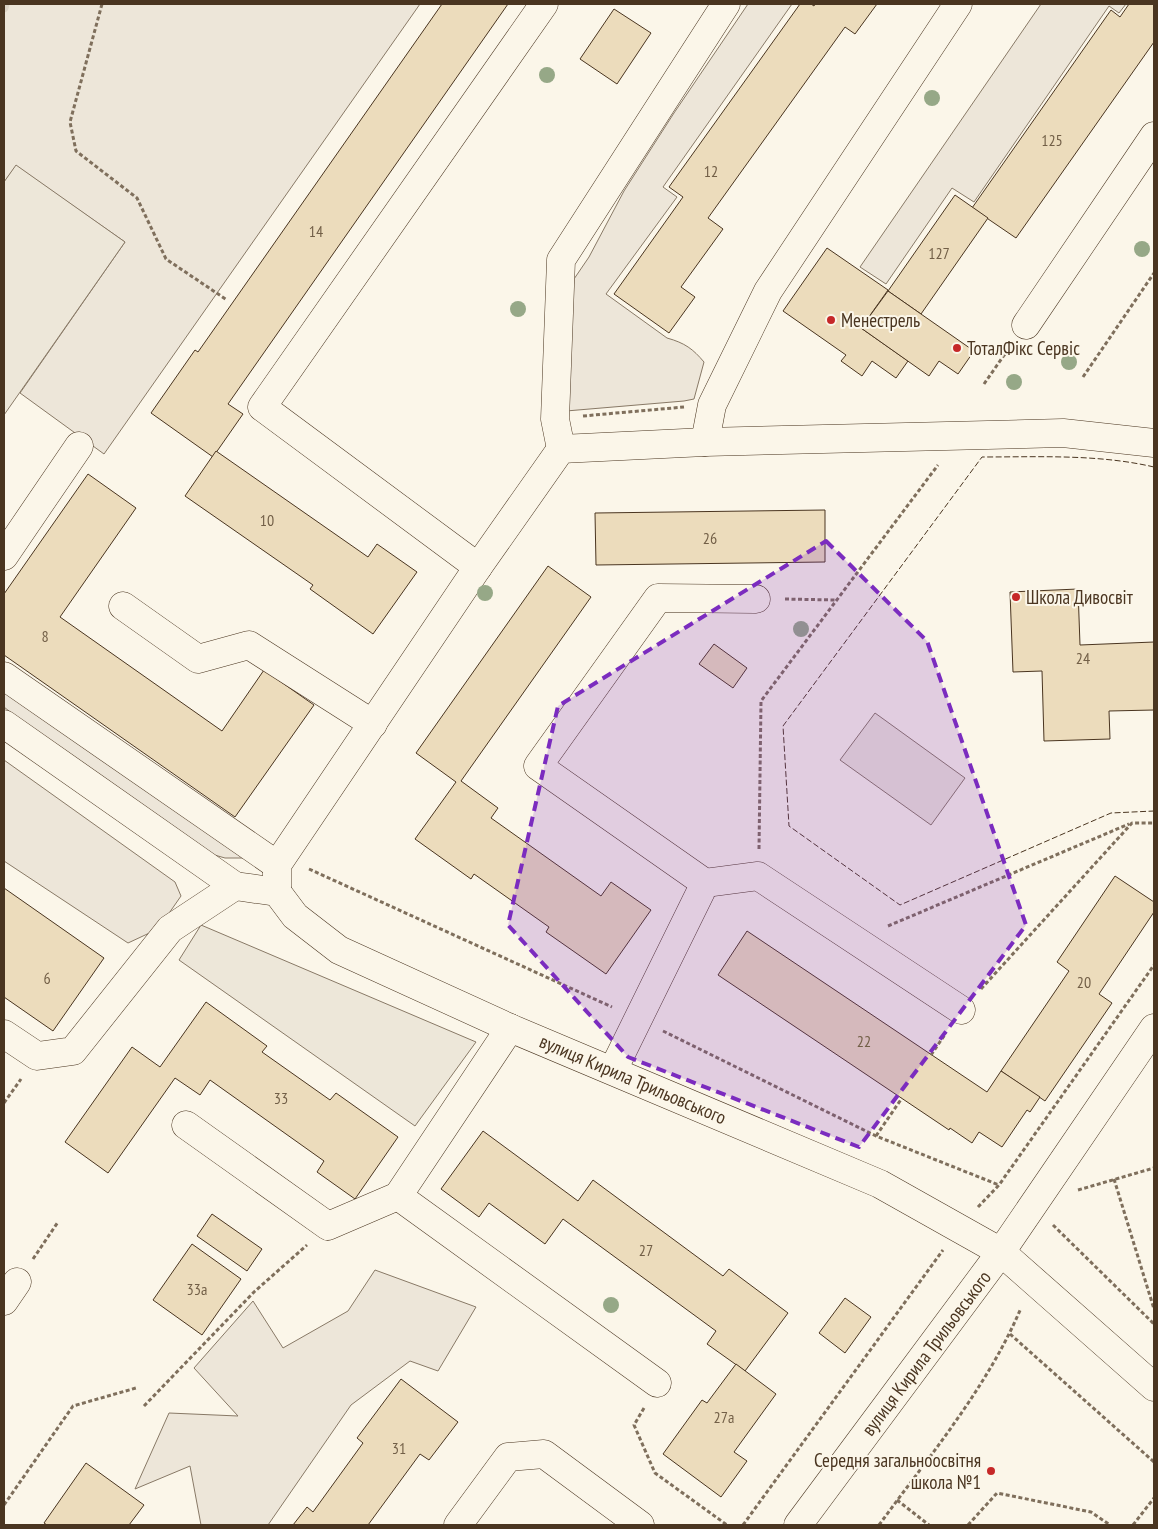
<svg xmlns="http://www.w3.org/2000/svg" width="1158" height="1529" viewBox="0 0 1158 1529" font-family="'PT Sans Narrow',sans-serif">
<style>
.green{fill:#ede6d9;stroke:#887966}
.parking{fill:#ede7d9;stroke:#887966}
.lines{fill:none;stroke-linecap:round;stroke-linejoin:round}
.stream{stroke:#dcd4c6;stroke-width:9}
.building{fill:#ecdcbc;stroke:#4a3520}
.minor-casing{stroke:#4a3520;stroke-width:29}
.path{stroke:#7f6f5c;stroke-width:3;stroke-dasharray:4 2.5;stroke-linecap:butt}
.minor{stroke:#fbf6e9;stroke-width:28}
.fence{stroke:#4a3520;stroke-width:1;stroke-dasharray:6 2.5;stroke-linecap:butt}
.tree{fill:#96a887}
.marked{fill:#7b2cbf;fill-opacity:0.2;stroke:#7b2cbf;stroke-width:4;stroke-dasharray:10 6;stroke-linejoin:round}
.poi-dot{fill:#c62828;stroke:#fbf6e9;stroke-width:2}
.labels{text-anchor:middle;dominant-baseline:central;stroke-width:4;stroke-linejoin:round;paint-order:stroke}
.number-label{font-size:16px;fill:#725f47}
.poi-label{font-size:19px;fill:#4a3520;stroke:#fbf6e9;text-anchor:start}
.street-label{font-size:19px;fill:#4a3520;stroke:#fbf6e9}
</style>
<rect width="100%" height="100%" fill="#fbf6e9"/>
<g class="green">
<path d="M 4,4 L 420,4 L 104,454 L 20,393 L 125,242 L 16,166 L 4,182 Z"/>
<path d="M 748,4 L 792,4 L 663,187 L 677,197 L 606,294 L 667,338 C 685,343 693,349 704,362 L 694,399 L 684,401 L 566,411 L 569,336 L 574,279 L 589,257 L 624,191 L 674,113 Z"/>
<path d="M 1041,4 L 1126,4 L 1119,13 L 1109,6 L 974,202 L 952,188 L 886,284 L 860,267 Z"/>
<path d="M 4,690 L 243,858 L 225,858 L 204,852 L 60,752 L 4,707 Z"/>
<path d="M 875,713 L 965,778 L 931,825 L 840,760 Z"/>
<path d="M 4,760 L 175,882 L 181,896 L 158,929 L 128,943 L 4,861 Z"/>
<path d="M 375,1270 L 476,1307 L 438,1371 L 410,1361 L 351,1405 L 268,1525 L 201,1525 L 190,1466 L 135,1489 L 169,1413 L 238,1416 L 194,1368 L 253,1301 L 283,1348 L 348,1311 Z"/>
</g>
<g class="parking">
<path d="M 16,165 L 125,242 L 4,415 L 4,182 Z"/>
<path d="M 201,925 L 476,1042 L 415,1126 L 179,960 Z"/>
</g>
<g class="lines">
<path class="stream" d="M 4,8 L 5,4"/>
</g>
<g class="building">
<path d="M 442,4 L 508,4 L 228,404 L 243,414 L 213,457 L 151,413 L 195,350 L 198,352 Z"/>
<path d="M 800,4 L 811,4 L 814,6 L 815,4 L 877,4 L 855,34 L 845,27 L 708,218 L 723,229 L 681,287 L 695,297 L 669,333 L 614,294 L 683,197 L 669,187 Z"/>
<path d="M 1129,4 L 1154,4 L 1154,42 L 1016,238 L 972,208 L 1111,10 L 1120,17 Z"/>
<path d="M 614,9 L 651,33 L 617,84 L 580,59 Z"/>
<path d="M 955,195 L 988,218 L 921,314 L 888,291 Z"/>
<path d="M 827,248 L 888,290 L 861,328 L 908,361 L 896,378 L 872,361 L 862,376 L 841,361 L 846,355 L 783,311 Z"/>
<path d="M 888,291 L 974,351 L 958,374 L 939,361 L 929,376 L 861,328 Z"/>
<path d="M 216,451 L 368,557 L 377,544 L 417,572 L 373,634 L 310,589 L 313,585 L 185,496 Z"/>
<path d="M 88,474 L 136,508 L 60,617 L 222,731 L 264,670 L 314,705 L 235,817 L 4,655 L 4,594 Z"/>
<path d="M 825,510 L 825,562 L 596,565 L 595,513 Z"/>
<path d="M 548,566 L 591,597 L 461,781 L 498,808 L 491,818 L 601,896 L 611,882 L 651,910 L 606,974 L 546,932 L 549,927 L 474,874 L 471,879 L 415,839 L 456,782 L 416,753 Z"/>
<path d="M 1078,589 L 1080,645 L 1154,642 L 1154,710 L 1109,711 L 1110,739 L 1044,741 L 1042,671 L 1013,672 L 1010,592 Z"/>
<path d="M 714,644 L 747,668 L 733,688 L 699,664 Z"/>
<path d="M 1115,876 L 1154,902 L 1154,912 L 1099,994 L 1112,1003 L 1045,1101 L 1001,1071 L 1069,971 L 1057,962 Z"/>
<path d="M 4,888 L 104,958 L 53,1031 L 4,997 Z"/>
<path d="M 747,931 L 987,1092 L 1001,1071 L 1040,1097 L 1030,1112 L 1027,1110 L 1002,1147 L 979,1132 L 972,1143 L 950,1128 L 949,1130 L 718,975 Z"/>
<path d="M 206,1002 L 267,1046 L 262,1052 L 330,1100 L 336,1093 L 398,1137 L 355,1199 L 317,1172 L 324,1161 L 210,1080 L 200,1095 L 175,1078 L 108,1173 L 65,1142 L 132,1047 L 160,1067 Z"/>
<path d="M 483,1131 L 578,1201 L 593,1180 L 723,1276 L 729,1269 L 788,1313 L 745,1371 L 707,1344 L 716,1331 L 563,1219 L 545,1244 L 489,1203 L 479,1217 L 441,1189 Z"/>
<path d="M 212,1214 L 262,1249 L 247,1271 L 197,1236 Z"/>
<path d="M 192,1244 L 241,1279 L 202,1335 L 153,1300 Z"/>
<path d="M 845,1298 L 871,1317 L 845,1353 L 819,1333 Z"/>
<path d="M 736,1364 L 776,1394 L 734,1452 L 747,1461 L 721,1497 L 663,1454 L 702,1400 L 707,1403 Z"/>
<path d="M 401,1379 L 458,1422 L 429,1460 L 420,1454 L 368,1525 L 293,1525 L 307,1507 L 313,1512 L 363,1443 L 357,1438 Z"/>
<path d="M 86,1463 L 144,1505 L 129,1525 L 47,1525 L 44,1523 Z"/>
</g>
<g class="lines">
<defs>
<g id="minor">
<path d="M 1026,325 L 1154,136"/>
<path d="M 705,442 L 712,405 L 768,291 L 958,4"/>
<path d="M 561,449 L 555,419 L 561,260 L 726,4"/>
<path d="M 4,556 L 79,446"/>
<path d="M 478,567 L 262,407 L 544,4"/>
<path d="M 123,606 L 198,659 L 249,645 L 373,724"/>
<path d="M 4,676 L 277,865"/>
<path d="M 4,724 L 235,886"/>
<path d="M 705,883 L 538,766 L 658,598 L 756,599"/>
<path d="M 277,892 L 277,865 L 478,567 L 561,449 L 705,442 L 1063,433 L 1154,443"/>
<path d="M 277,892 L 295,916 L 339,950 L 510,1028 L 880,1184 L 1001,1252 L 1154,1387"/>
<path d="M 4,1034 L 37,1056 L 73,1051 L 170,929 L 235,886 L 277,892"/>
<path d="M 613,1070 L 705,883 L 758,876 L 961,1010"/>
<path d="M 186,1125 L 328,1226 L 398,1196 L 510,1028"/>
<path d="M 398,1196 L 657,1383"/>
<path d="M 4,1301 L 17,1282"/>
<path d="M 458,1525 L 508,1457 L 544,1454 L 640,1525"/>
<path d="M 798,1525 L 1001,1252 L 1154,1028"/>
</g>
</defs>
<use href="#minor" class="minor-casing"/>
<g class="path">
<path d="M 102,4 L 70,122 L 76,151 L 137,198 L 166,259 L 227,300"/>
<path d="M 1083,377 L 1154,273"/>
<path d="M 984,384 L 1009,348"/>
<path d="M 583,416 L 684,407"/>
<path d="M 785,599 L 836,600"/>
<path d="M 759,849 L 761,701 L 938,465"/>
<path d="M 309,869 L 612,1007"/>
<path d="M 888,926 L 1129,824"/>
<path d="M 981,989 L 1132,823 L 1154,823"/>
<path d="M 663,1031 L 876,1136 L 999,1185"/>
<path d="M 931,1055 L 946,1033"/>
<path d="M 4,1103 L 21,1079"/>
<path d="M 876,1136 L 902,1098"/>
<path d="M 1114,1179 L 1154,1309"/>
<path d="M 1078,1190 L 1154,1168"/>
<path d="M 978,1207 L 999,1185 L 1154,965"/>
<path d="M 1053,1225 L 1154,1324"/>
<path d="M 33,1259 L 58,1222"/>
<path d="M 1010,1334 L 1154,1462"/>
<path d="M 144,1406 L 254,1292 L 307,1245"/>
<path d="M 644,1408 L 634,1425 L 655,1473 L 727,1525"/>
<path d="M 897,1500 L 929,1525"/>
<path d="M 4,1505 L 73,1406 L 136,1388"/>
<path d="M 743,1525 L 943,1250"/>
<path d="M 879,1525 C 930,1455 987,1388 1021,1308"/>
<path d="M 968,1525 L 997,1493 L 1091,1512 L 1110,1525"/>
<path d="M 1133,1525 L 1154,1498"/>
</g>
<use href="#minor" class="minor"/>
<path class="fence" d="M 1154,467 C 1098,454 1039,457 982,457 L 783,726 L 789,826 L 900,905 L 1111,813 L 1154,811"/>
</g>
<g class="tree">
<circle cx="547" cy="75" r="8"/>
<circle cx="932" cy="98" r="8"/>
<circle cx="1142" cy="249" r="8"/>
<circle cx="518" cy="309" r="8"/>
<circle cx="1069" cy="362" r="8"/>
<circle cx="1014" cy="382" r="8"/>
<circle cx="485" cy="593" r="8"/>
<circle cx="801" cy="629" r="8"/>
<circle cx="611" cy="1305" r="8"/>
</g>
<path class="marked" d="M 826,541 L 927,641 L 1026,925 L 859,1147 L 628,1057 L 508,925 L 558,706 Z"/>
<g class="poi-dot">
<circle cx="831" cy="320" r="5"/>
<circle cx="957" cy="348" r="5"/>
<circle cx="1016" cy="597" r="5"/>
<circle cx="991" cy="1471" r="5"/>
</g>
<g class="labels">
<g class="number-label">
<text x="1052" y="140">125</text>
<text x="711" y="171">12</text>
<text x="316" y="231">14</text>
<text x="939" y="253">127</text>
<text x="267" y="520">10</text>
<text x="710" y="538">26</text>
<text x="45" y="636">8</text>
<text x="1083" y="658">24</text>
<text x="47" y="978">6</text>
<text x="1084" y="982">20</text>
<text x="864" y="1041">22</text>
<text x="281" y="1098">33</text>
<text x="646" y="1250">27</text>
<text x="197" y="1289">33а</text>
<text x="724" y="1417">27а</text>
<text x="399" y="1448">31</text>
</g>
<g class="poi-label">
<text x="841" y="320">Менестрель</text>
<text x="967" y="348">ТоталФікс Сервіс</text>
<text x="1026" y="597">Школа Дивосвіт</text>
<text x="981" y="1460" text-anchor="end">Середня загальноосвітня<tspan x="981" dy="22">школа №1</tspan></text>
</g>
<g class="street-label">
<text transform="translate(633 1079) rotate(23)">вулиця Кирила Трильовського</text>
<text transform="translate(926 1353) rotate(-53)">вулиця Кирила Трильовського</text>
</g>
</g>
<rect width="1158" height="1529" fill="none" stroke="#4a3520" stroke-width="10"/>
</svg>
